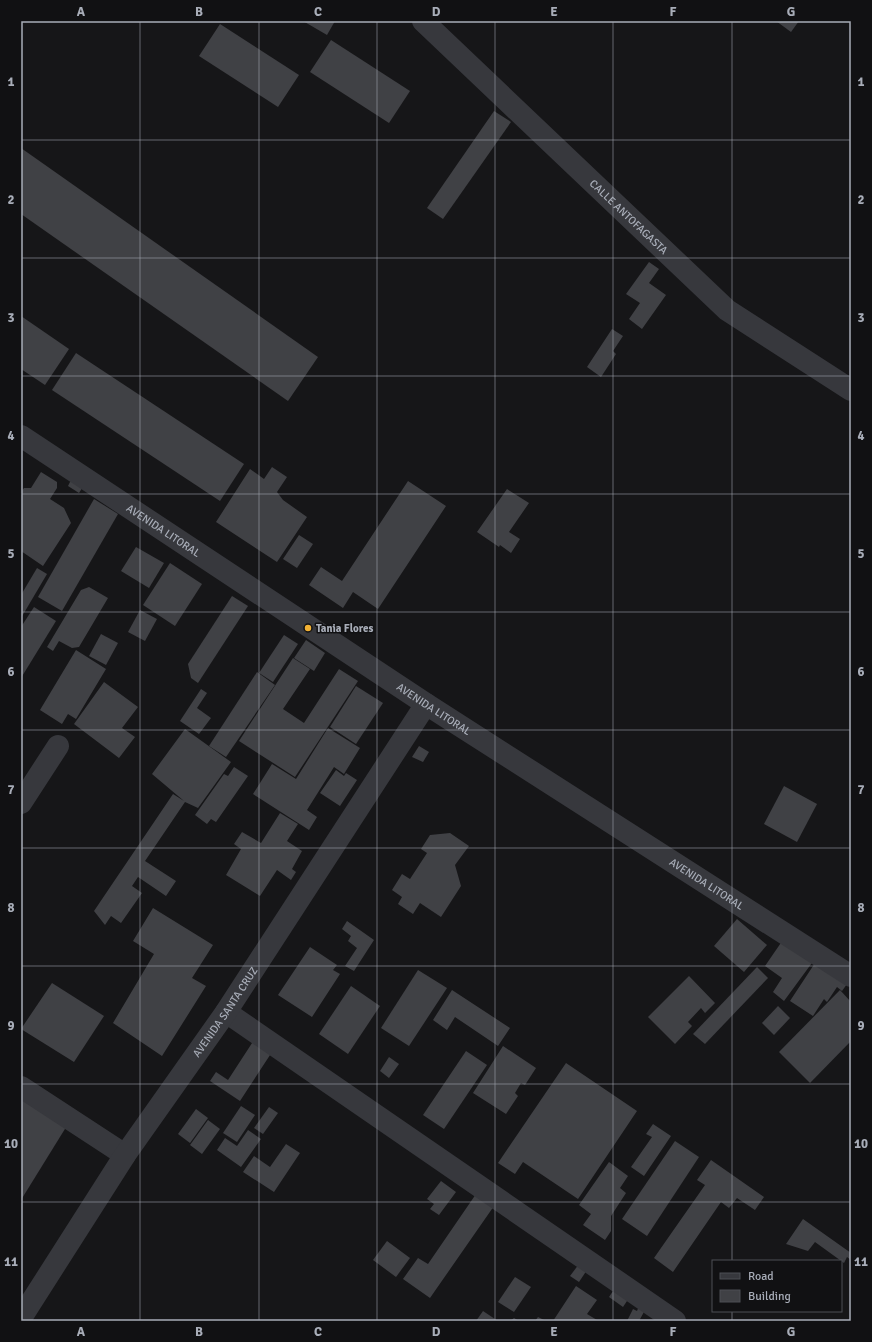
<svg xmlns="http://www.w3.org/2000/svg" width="872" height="1342" viewBox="0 0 872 1342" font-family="Signika,sans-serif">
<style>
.building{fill:#404145}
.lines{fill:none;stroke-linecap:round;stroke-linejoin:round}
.street{stroke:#37383d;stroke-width:22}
.grid{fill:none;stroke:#a8adb8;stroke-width:1;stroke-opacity:0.55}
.poi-dot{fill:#f2b134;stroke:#111113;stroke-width:1.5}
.labels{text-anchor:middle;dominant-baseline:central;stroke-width:3;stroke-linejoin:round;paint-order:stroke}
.street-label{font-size:11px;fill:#a8adb8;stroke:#111113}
.poi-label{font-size:11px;font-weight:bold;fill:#a8adb8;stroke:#111113;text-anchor:start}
.neatline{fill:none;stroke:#a8adb8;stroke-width:1.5}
.grid-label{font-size:13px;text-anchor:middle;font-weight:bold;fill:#a8adb8}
</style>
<rect width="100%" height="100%" fill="#161618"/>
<g class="building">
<path d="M 303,21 L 335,21 L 327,35 Z"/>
<path d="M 776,21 L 799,21 L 791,32 Z"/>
<path d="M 220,24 L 299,75 L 278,107 L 199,56 Z"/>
<path d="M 331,40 L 410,91 L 389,123 L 310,72 Z"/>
<path d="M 494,111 L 511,122 L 443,219 L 427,208 Z"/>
<path d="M 21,148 L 318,357 L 288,401 L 21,214 Z"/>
<path d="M 649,262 L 659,269 L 649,283 L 666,295 L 642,329 L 629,319 L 640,303 L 626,294 Z"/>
<path d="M 21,316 L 69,349 L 45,385 L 21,369 Z"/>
<path d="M 612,329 L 623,336 L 613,351 L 616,354 L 601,377 L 587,367 Z"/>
<path d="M 76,353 L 244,464 L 220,501 L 52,390 Z"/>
<path d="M 272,467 L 287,477 L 277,492 L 283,500 L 307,517 L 277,562 L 216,522 L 250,469 L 264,479 Z"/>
<path d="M 41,472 L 57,482 L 57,488 L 50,499 L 64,508 L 71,523 L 43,566 L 21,551 L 21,492 L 24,488 L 31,488 Z"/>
<path d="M 72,478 L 84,485 L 79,493 L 68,486 Z"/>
<path d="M 408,481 L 446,506 L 378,609 L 353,592 L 343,608 L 309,585 L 321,567 L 342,581 Z"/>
<path d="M 507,489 L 529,503 L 509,532 L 520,539 L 511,553 L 500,545 L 499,547 L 477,532 Z"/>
<path d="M 94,499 L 118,514 L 62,611 L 38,597 Z"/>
<path d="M 299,535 L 313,544 L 297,568 L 283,559 Z"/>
<path d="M 136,547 L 164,563 L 149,588 L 121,571 Z"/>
<path d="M 170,563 L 202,584 L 175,626 L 143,605 Z"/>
<path d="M 37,568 L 47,574 L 21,618 L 21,595 Z"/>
<path d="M 89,587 L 108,598 L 79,647 L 72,648 L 59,641 L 53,651 L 47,647 L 81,590 Z"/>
<path d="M 232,596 L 248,606 L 198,683 L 191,678 L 188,664 Z"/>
<path d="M 34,607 L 56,621 L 21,678 L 21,627 Z"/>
<path d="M 140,610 L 157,619 L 145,641 L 128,632 Z"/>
<path d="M 101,634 L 118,643 L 106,665 L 89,656 Z"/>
<path d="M 284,635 L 298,644 L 273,682 L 259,673 Z"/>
<path d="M 306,640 L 325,653 L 314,671 L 294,658 Z"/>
<path d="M 76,650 L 106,669 L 76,719 L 68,714 L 62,724 L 40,710 Z"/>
<path d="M 293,658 L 310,669 L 283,709 L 304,723 L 339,669 L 358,681 L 295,777 L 239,741 Z"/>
<path d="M 257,672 L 275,685 L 226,757 L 209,746 Z"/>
<path d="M 104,682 L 138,707 L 122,728 L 135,737 L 119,758 L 74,724 Z"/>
<path d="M 356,686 L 383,703 L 356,744 L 330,727 Z"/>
<path d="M 201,689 L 207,693 L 197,708 L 211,718 L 199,734 L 180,721 Z"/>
<path d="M 328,728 L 360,748 L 344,774 L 334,767 L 307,810 L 317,817 L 309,830 L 253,794 L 272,764 L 296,779 Z"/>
<path d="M 185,729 L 231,762 L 198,808 L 185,802 L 145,861 L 176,881 L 166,896 L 138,877 L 132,886 L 142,893 L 121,923 L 111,916 L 105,925 L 94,911 L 173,794 L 184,801 L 152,774 Z"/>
<path d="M 419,746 L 429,752 L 423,762 L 412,757 Z"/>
<path d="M 234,767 L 248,776 L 216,822 L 211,819 L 207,824 L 195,815 L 224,774 L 228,776 Z"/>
<path d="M 336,770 L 344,776 L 346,773 L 357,780 L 340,806 L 320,793 Z"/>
<path d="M 784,786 L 817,804 L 797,842 L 764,824 Z"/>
<path d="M 280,813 L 298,824 L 287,841 L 302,851 L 292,869 L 296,872 L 291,880 L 277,870 L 260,896 L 226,875 L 241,849 L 234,844 L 242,832 L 261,843 Z"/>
<path d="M 450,833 L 469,846 L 455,865 L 461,886 L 441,917 L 420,903 L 413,914 L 398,904 L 402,897 L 392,890 L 402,874 L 410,879 L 427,853 L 421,849 L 430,835 Z"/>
<path d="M 153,908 L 213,945 L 192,978 L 206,986 L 162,1056 L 113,1023 L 154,954 L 133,941 Z"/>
<path d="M 737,919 L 767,945 L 744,972 L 714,946 Z"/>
<path d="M 347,921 L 374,940 L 354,971 L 345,966 L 357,948 L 348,941 L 351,936 L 342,929 Z"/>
<path d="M 787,934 L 817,956 L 784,1001 L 773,992 L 782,978 L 765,966 Z"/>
<path d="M 310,947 L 337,965 L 333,970 L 340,974 L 312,1017 L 278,995 Z"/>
<path d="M 815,963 L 847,984 L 842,991 L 837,987 L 827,1002 L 824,999 L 813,1016 L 790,1001 Z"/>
<path d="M 757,967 L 768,978 L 705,1044 L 693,1034 Z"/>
<path d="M 418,970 L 447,988 L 409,1046 L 381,1028 Z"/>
<path d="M 689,976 L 715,1003 L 705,1013 L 701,1008 L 688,1022 L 692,1026 L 675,1044 L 648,1017 Z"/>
<path d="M 52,983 L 104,1016 L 74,1062 L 21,1029 Z"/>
<path d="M 351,986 L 380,1006 L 348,1054 L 319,1034 Z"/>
<path d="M 452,990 L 510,1028 L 498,1046 L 455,1017 L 447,1030 L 433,1020 Z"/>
<path d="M 840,990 L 851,1002 L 851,1041 L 810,1083 L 779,1052 Z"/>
<path d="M 778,1006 L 790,1018 L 774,1035 L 762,1023 Z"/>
<path d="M 254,1040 L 272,1052 L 240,1101 L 210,1081 L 216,1072 L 228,1080 Z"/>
<path d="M 503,1046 L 536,1068 L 525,1085 L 521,1083 L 515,1093 L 518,1096 L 506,1114 L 473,1093 Z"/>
<path d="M 466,1051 L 487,1065 L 444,1129 L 423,1115 Z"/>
<path d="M 389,1057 L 399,1064 L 389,1078 L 380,1071 Z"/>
<path d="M 566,1063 L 637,1111 L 578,1199 L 523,1162 L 515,1174 L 498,1163 Z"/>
<path d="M 21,1095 L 68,1124 L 21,1200 Z"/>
<path d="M 241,1106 L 255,1115 L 237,1142 L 223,1133 Z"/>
<path d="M 269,1107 L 278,1113 L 263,1134 L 254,1128 Z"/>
<path d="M 196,1109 L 208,1118 L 190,1143 L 178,1134 Z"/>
<path d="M 208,1120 L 220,1129 L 202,1154 L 190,1145 Z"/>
<path d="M 653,1124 L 671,1136 L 644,1176 L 631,1167 L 652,1137 L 646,1134 Z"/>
<path d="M 248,1130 L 261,1139 L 241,1167 L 217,1150 L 225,1138 L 237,1146 Z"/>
<path d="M 675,1141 L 699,1157 L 647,1236 L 622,1219 Z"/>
<path d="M 286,1144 L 300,1153 L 274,1192 L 243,1172 L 254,1156 L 270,1167 Z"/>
<path d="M 711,1160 L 764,1197 L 755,1210 L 737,1198 L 729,1208 L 721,1202 L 673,1272 L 654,1258 L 705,1185 L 697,1180 Z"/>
<path d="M 609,1162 L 628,1176 L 620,1188 L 626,1193 L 611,1216 L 611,1231 L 605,1240 L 583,1225 L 591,1214 L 579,1205 Z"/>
<path d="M 441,1181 L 456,1192 L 439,1215 L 430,1209 L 434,1204 L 427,1199 Z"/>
<path d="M 476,1194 L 494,1206 L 430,1298 L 403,1279 L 418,1258 L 428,1264 Z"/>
<path d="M 803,1219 L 851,1253 L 851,1260 L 847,1257 L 844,1263 L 815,1242 L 808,1251 L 786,1244 Z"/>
<path d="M 387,1241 L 410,1258 L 396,1277 L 373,1260 Z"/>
<path d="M 579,1264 L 587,1270 L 579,1282 L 570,1276 Z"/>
<path d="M 515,1277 L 531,1287 L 514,1312 L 498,1302 Z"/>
<path d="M 576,1286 L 597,1300 L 587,1314 L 597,1320 L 553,1321 Z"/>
<path d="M 615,1288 L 629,1298 L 623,1307 L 609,1297 Z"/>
<path d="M 639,1306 L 645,1310 L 639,1321 L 627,1321 L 633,1309 L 637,1311 Z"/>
<path d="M 483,1311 L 498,1321 L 476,1321 Z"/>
<path d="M 538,1317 L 546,1321 L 535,1321 Z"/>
<path d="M 514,1318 L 519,1321 L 510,1321 Z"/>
</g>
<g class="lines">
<g class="street">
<path id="s1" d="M 423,21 L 727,310 L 851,390"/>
<path id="s2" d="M 21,436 L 426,704 L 851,976"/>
<path d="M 21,803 L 58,746"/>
<path d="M 226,1012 L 675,1321"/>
<path d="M 21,1087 L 125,1155"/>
<path id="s3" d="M 21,1318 L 125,1155 L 226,1012 L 426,704"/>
</g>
</g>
<path class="grid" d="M 140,21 L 140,1321M 259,21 L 259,1321M 377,21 L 377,1321M 495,21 L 495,1321M 613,21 L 613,1321M 732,21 L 732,1261M 21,140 L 851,140M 21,258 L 851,258M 21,376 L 851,376M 21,494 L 851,494M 21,612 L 851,612M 21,730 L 851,730M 21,848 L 851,848M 21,966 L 851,966M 21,1084 L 851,1084M 21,1202 L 851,1202M 732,1311 L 732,1321"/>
<circle class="poi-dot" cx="308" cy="628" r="4"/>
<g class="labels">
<g class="street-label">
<text stroke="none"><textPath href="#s1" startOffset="284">CALLE ANTOFAGASTA</textPath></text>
<text stroke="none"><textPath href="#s2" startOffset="171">AVENIDA LITORAL</textPath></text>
<text stroke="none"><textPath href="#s2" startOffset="495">AVENIDA LITORAL</textPath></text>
<text stroke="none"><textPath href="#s2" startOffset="819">AVENIDA LITORAL</textPath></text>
<text stroke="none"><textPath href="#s3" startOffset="368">AVENIDA SANTA CRUZ</textPath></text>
</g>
<g class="poi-label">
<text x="316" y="628">Tania Flores</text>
</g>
</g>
<rect width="872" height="1342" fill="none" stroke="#111113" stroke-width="44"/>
<rect x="712" y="1260" width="130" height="52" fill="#111113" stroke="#4d4f55"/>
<rect x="720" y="1273" width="20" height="6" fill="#37383d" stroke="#4d4f55"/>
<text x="748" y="1280" font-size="12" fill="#a8adb8">Road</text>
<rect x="720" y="1290" width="20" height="12" fill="#404145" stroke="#4d4f55"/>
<text x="748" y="1300" font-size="12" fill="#a8adb8">Building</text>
<rect x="22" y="22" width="828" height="1298" class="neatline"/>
<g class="grid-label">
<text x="81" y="16">A</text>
<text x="199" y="16">B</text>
<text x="318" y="16">C</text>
<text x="436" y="16">D</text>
<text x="554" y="16">E</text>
<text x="673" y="16">F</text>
<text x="791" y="16">G</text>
<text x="11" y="86">1</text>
<text x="861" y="86">1</text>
<text x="11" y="204">2</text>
<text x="861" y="204">2</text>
<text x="11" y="322">3</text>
<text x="861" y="322">3</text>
<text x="11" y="440">4</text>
<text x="861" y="440">4</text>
<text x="11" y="558">5</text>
<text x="861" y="558">5</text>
<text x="11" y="676">6</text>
<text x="861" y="676">6</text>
<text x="11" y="794">7</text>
<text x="861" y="794">7</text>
<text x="11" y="912">8</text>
<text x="861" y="912">8</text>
<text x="11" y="1030">9</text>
<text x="861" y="1030">9</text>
<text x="11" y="1148">10</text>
<text x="861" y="1148">10</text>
<text x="11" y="1266">11</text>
<text x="861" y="1266">11</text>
<text x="81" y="1336">A</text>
<text x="199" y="1336">B</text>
<text x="318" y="1336">C</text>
<text x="436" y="1336">D</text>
<text x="554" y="1336">E</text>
<text x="673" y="1336">F</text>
<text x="791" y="1336">G</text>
</g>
</svg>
